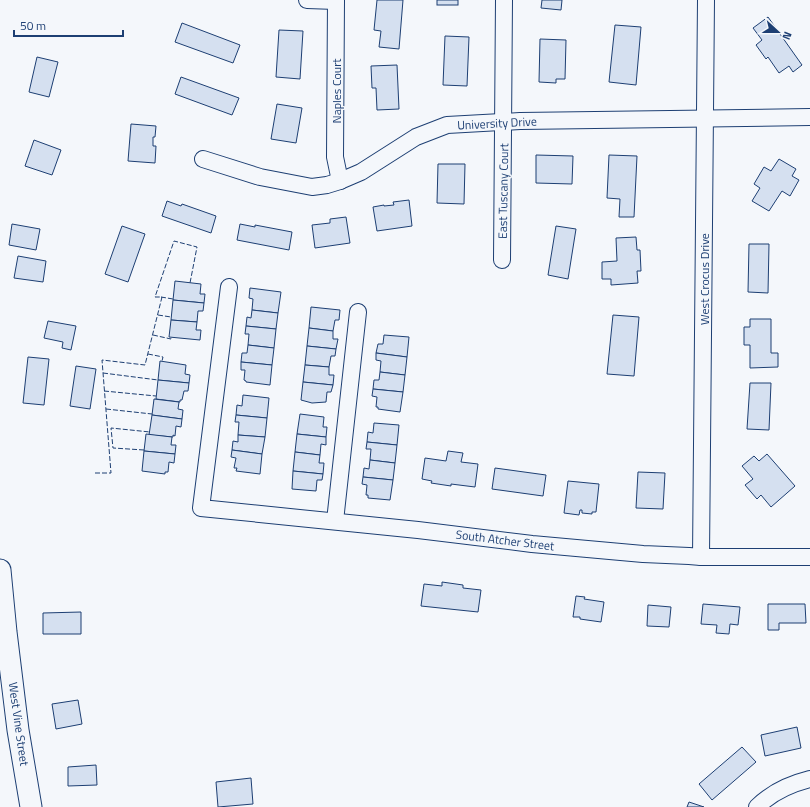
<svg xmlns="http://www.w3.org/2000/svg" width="810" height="807" viewBox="0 0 810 807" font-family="'Titillium Web',sans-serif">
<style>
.building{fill:#d5e0f0;stroke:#1d3f73}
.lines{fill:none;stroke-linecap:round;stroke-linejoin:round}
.minor-casing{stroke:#1d3f73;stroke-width:18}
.major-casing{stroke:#1d3f73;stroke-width:23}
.minor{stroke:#f4f7fb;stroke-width:16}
.major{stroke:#f4f7fb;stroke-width:21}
.fence{stroke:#1d3f73;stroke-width:1;stroke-dasharray:5 2;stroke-linecap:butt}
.labels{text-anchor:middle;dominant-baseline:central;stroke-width:3;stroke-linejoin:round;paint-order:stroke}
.street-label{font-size:12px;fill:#1d3f73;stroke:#f4f7fb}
</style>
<rect width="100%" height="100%" fill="#f4f7fb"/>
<g class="building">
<path d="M 377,0 L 403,0 L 399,49 L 379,47 L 381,31 L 374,30 Z"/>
<rect x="437" y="0" width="21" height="5"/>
<path d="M 542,0 L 562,0 L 561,10 L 541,8 Z"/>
<path d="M 768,17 L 802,65 L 793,72 L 789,66 L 779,73 L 768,57 L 766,59 L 756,45 L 762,40 L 753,28 Z"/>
<path d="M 182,23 L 240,45 L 233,63 L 175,42 Z"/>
<path d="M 615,25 L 641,27 L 636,85 L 609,82 Z"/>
<path d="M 279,30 L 303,31 L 300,79 L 276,77 Z"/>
<path d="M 445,36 L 469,37 L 467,86 L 443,85 Z"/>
<path d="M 540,39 L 566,40 L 565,79 L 556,79 L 556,83 L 539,82 Z"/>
<path d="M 37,57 L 58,62 L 49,97 L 29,92 Z"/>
<path d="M 397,65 L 399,109 L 377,110 L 376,88 L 372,88 L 371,66 Z"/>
<path d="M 181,77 L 239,98 L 232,115 L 175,94 Z"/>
<path d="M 277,104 L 302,108 L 296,143 L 271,139 Z"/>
<path d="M 131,124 L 156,126 L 155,137 L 153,137 L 153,146 L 156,146 L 155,163 L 128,161 Z"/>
<path d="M 34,140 L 61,150 L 52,175 L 25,166 Z"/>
<path d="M 536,155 L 573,156 L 572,184 L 536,183 Z"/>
<path d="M 609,155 L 637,156 L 634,217 L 619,217 L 620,199 L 607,198 Z"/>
<path d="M 779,159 L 796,169 L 792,176 L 799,180 L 790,196 L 782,191 L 769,211 L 752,201 L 760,188 L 754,184 L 764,167 L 771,171 Z"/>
<path d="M 438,164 L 465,164 L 464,204 L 437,203 Z"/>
<path d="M 409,200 L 412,226 L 377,231 L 373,207 L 384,205 L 384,206 L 394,205 L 393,202 Z"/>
<path d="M 167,201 L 181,206 L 182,204 L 216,216 L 211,233 L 162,216 Z"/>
<path d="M 346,217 L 350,243 L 315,248 L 312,225 L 330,223 L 330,219 Z"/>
<path d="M 12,224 L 40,229 L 36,250 L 9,245 Z"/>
<path d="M 240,224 L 255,227 L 255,225 L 292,232 L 289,250 L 237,240 Z"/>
<path d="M 122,226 L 145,234 L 128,282 L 105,274 Z"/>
<path d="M 556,226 L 576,229 L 568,279 L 548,275 Z"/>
<path d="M 636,237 L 637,250 L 640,250 L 641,271 L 637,271 L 638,283 L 611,285 L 611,279 L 602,279 L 602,262 L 617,261 L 616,238 Z"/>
<path d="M 749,244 L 769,244 L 768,293 L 748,292 Z"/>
<path d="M 18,256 L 46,261 L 43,282 L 14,278 Z"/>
<path d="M 175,281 L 201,284 L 200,294 L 205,294 L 204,303 L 173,300 Z"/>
<path d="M 250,288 L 281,292 L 278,313 L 252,310 L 253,299 L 249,298 Z"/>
<path d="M 173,300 L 204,303 L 203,311 L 198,311 L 197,322 L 171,320 Z"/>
<path d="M 311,307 L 340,310 L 339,320 L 335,320 L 333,331 L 309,328 Z"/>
<path d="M 252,310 L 278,313 L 276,329 L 246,326 L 247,317 L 251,318 Z"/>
<path d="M 613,315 L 639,317 L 634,376 L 607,374 Z"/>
<path d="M 750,319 L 771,319 L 771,353 L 778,353 L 778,367 L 750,368 L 750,345 L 744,345 L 744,327 L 750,327 Z"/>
<path d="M 171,320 L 197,322 L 196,330 L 201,330 L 200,340 L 169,337 Z"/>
<path d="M 48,321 L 76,326 L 71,350 L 62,348 L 63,342 L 44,338 Z"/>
<path d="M 246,326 L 276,329 L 274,348 L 248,345 L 249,334 L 245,334 Z"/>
<path d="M 309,328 L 333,331 L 333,339 L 338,339 L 336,349 L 307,346 Z"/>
<path d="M 384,335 L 409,337 L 407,357 L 376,353 L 378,344 L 383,344 Z"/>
<path d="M 248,345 L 274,348 L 272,365 L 241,362 L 242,353 L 247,353 Z"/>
<path d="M 307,346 L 336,349 L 335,356 L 331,356 L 329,367 L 305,365 Z"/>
<path d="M 376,353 L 407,357 L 405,375 L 380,372 L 381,361 L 376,360 Z"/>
<path d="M 28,357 L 49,359 L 44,405 L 23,403 Z"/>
<path d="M 160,361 L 186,365 L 185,374 L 190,375 L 189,383 L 158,380 Z"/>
<path d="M 241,362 L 272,365 L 270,385 L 246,382 L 246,381 L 244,380 L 245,370 L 241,370 Z"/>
<path d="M 305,365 L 329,367 L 329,375 L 334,375 L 333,385 L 303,382 Z"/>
<path d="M 76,366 L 96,369 L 90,409 L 70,406 Z"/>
<path d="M 380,372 L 405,375 L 403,392 L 373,389 L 374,380 L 379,380 Z"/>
<path d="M 158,380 L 189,383 L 188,391 L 184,391 L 182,400 L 180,400 L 180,402 L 156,399 Z"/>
<path d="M 303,382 L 333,385 L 331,392 L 327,392 L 326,402 L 312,403 L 301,400 Z"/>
<path d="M 750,383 L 771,383 L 769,430 L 747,429 Z"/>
<path d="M 373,389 L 403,392 L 400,412 L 378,409 L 378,407 L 376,407 L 377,397 L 372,396 Z"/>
<path d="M 243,395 L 269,398 L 267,418 L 236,415 L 237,405 L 242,406 Z"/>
<path d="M 154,399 L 179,402 L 178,409 L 183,410 L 182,419 L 152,415 Z"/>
<path d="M 300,414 L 324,417 L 323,427 L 327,427 L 326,437 L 297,434 Z"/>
<path d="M 152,415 L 182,419 L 181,427 L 176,426 L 175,436 L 173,435 L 173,437 L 149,435 Z"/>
<path d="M 236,415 L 267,418 L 265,437 L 238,435 L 239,422 L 235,422 Z"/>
<path d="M 374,423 L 399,425 L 397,445 L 367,442 L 368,432 L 373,433 Z"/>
<path d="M 146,434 L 172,437 L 171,445 L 176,445 L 175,454 L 144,451 Z"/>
<path d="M 297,434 L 326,437 L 326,445 L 321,444 L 320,455 L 295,452 Z"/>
<path d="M 238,435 L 265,437 L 262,454 L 232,450 L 233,441 L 238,442 Z"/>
<path d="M 367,442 L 397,445 L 395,463 L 370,460 L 371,449 L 366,449 Z"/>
<path d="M 232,450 L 262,454 L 260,474 L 236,471 L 237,468 L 234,468 L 236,458 L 231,457 Z"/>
<path d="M 144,451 L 175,454 L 174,463 L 169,462 L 168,472 L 165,472 L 165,474 L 142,471 Z"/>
<path d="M 448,451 L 463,453 L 461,462 L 478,464 L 475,487 L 451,484 L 451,486 L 431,483 L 432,481 L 422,479 L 425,458 L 446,461 Z"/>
<path d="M 295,452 L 320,455 L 319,463 L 324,463 L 323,474 L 293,471 Z"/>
<path d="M 767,454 L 795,486 L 771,507 L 761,495 L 757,499 L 745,485 L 753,479 L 742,466 L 754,456 L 759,461 Z"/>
<path d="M 370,460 L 395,463 L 393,480 L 363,477 L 364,468 L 369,469 Z"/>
<path d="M 495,468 L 546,475 L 543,496 L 492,489 Z"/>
<path d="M 293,471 L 323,474 L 322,480 L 317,480 L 316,491 L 292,489 Z"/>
<path d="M 638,472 L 665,473 L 663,509 L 636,508 Z"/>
<path d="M 363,477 L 393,480 L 390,500 L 368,498 L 368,495 L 366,495 L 367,485 L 362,484 Z"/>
<path d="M 568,481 L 599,484 L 596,512 L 592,512 L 592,514 L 582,513 L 582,510 L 580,510 L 579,515 L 564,513 Z"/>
<path d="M 442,582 L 463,585 L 463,588 L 481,590 L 478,612 L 421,606 L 424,584 L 442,586 Z"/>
<path d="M 576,596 L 585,597 L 584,599 L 604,602 L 601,622 L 580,619 L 580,617 L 573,617 Z"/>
<path d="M 703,604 L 740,607 L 738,625 L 730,624 L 729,634 L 716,633 L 717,625 L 701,624 Z"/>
<path d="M 768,604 L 805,604 L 806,623 L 779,623 L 779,630 L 768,630 Z"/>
<path d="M 648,605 L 671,607 L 669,627 L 647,626 Z"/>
<path d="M 81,612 L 81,634 L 43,634 L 43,613 Z"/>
<path d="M 78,700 L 82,724 L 56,729 L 52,704 Z"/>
<path d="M 797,727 L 801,748 L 765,756 L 761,735 Z"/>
<path d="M 742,747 L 756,762 L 712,800 L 699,784 Z"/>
<path d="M 96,765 L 97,785 L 68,786 L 68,767 Z"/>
<path d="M 251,778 L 253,804 L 218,807 L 216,782 Z"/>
<path d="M 689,802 L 704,807 L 687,807 Z"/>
</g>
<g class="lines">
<defs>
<g id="minor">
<path d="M 307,0 L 336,1"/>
<path d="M 336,0 L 335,157 L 340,181"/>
<path d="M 203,159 L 260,177 L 312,187 L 327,185 L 340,181 L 361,172 L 416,137 L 447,125 L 520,121 L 810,117"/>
<path d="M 502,260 L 504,0"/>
<path d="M 229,287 L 201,508 L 418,530 L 532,544 L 643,554 L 689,556 L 701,557 L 810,557"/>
<path d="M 335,521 L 358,312"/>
<path d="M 701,557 L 706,0"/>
<path d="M 757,807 C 772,792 790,784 810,779"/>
</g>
<path id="major" d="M 0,570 L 6,632 L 18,730 L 31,807"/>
</defs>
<use href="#minor" class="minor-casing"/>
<use href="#major" class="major-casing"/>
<use href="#minor" class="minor"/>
<use href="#major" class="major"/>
<g class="fence">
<path d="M 161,297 L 173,299"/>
<path d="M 158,315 L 171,317"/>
<path d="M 153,335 L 171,339 L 171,338"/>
<path d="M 148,354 L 163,357 L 162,361"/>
<path d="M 103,373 L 158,380"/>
<path d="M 104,391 L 156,396"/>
<path d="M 106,409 L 152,414"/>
<path d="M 144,450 L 113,448 L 111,428 L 150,432"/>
<path d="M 95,473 L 111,473 L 102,360 L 145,365 L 162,297 L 155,297 L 174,241 L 197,247 L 190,283"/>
</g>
</g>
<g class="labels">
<g class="street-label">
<text transform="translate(336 91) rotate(-90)">Naples Court</text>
<text transform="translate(497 123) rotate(-3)">University Drive</text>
<text transform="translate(503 191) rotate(-89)">East Tuscany Court</text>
<text transform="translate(704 279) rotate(-90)">West Crocus Drive</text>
<text transform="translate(505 540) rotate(7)">South Atcher Street</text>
<text transform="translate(19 724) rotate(82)">West Vine Street</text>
</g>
</g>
<g transform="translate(778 32) rotate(112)" stroke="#f4f7fb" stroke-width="3" paint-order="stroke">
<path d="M0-3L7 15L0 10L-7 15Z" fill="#1d3f73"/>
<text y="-6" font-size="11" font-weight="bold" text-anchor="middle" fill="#1d3f73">N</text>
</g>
<path d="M14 30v6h109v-6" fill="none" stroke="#1d3f73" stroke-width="2"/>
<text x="20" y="30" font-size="12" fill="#1d3f73" stroke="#f4f7fb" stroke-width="3" paint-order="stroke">50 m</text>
</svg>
